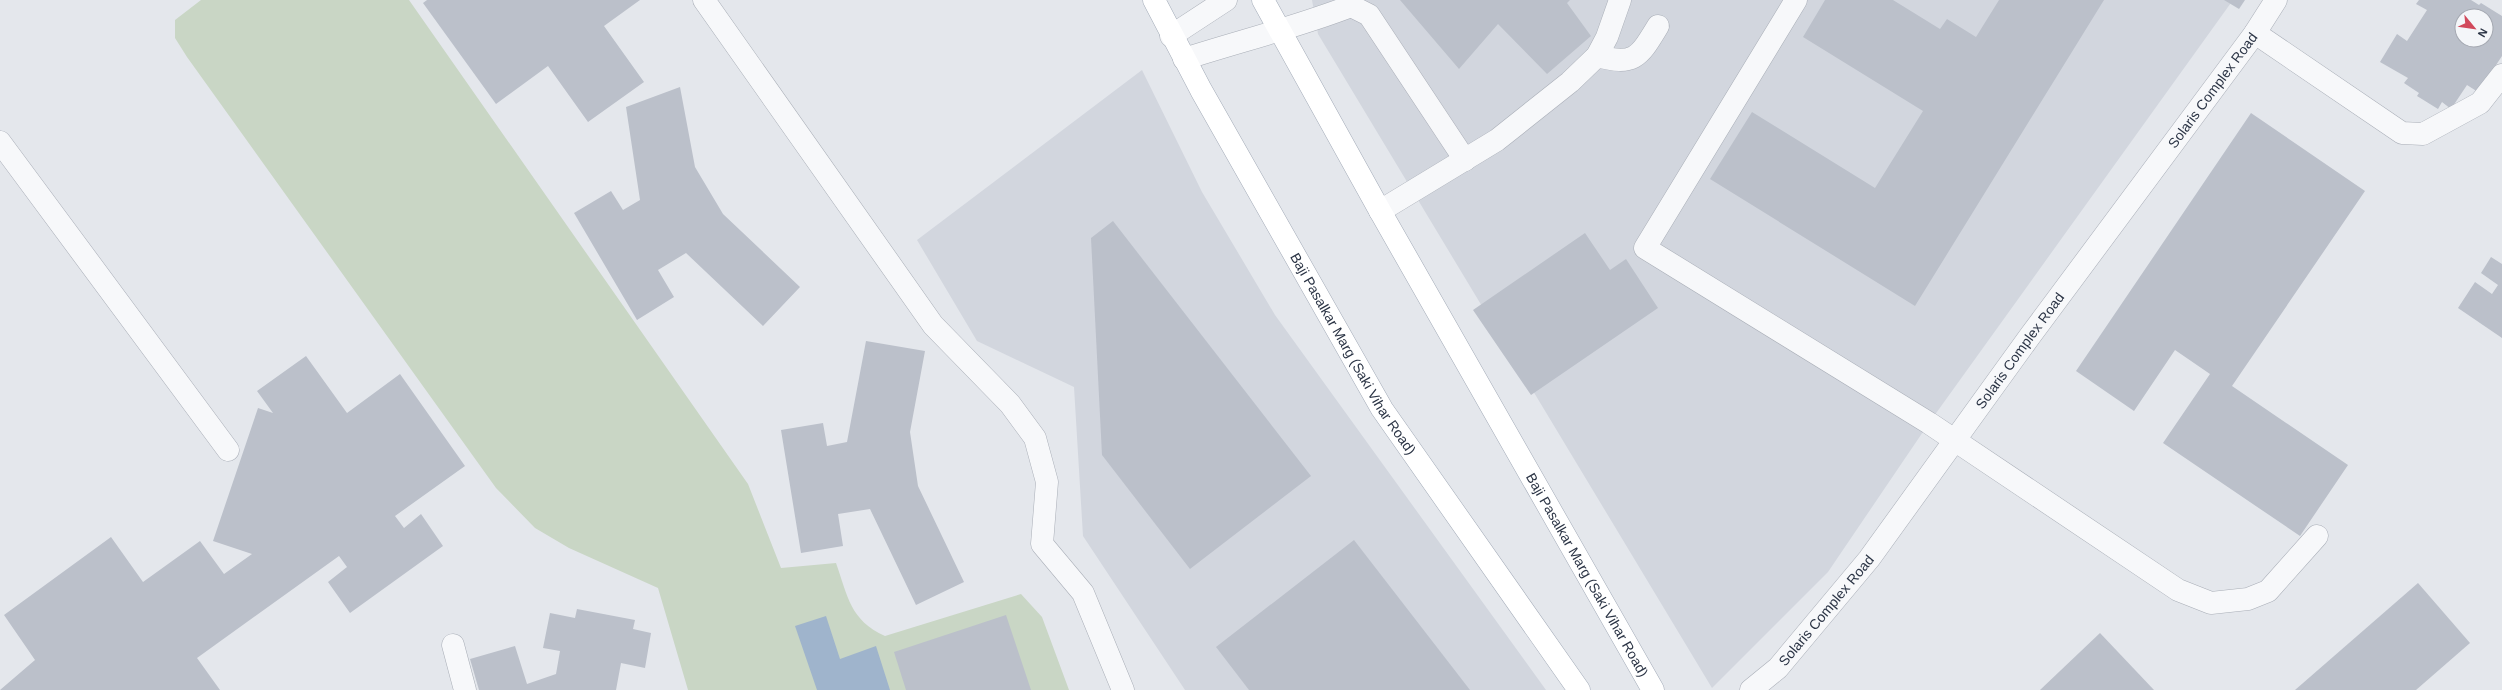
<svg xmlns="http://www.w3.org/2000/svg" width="2502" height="690" viewBox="0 0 2502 690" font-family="Arial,sans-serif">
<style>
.built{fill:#d2d6de}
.green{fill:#c9d6c5}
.water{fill:#9fb4cc}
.building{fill:#bbc0ca;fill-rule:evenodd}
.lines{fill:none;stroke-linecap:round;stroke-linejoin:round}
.minor-casing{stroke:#a9aeb7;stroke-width:23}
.major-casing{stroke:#a3abb8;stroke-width:23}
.minor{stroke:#f7f8fa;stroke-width:22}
.major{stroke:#fff;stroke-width:22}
.labels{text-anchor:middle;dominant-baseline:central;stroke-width:3;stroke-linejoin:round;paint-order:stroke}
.street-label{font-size:14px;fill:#2b3445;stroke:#f4f6f9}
</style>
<rect width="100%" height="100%" fill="#e4e7ec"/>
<g class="built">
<path d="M 1312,0 L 2233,0 L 1929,423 L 1828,572 L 1712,688 L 1318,34 Z"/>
<path d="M 1142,70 L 1202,192 L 1275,315 L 1546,690 L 1185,690 L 1083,536 L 1074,387 L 977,341 L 917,240 Z"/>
</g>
<path class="green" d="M 201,0 L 409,0 L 748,484 L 781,568 L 836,563 C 848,597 850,620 885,636 L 1021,594 L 1042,617 L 1069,690 L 688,690 L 658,588 L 569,548 L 535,528 L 496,488 L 187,57 L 175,38 L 175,20 Z"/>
<path class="water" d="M 826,616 L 840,659 L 876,646 L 890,690 L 817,690 L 795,626 Z"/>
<g class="building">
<path d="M 427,0 L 640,0 L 604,26 L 644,82 L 588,122 L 548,66 L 496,104 L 423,3 Z"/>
<path d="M 1400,0 L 1570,0 L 1567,3 L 1591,36 L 1547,74 L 1498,24 L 1459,69 Z"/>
<path d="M 1825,0 L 1893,0 L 1940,29 L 1947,19 L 1976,37 L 1999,0 L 2104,0 L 1915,306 L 1710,179 L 1752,112 L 1875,188 L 1923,111 L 1803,37 Z"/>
<path d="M 2224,0 L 2245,0 L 2239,9 Z"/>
<path d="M 2419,0 L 2471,0 L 2479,5 L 2481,3 L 2502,16 L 2502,56 L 2478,92 L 2467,85 L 2451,109 L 2442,102 L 2438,109 L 2417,96 L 2419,93 L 2404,83 L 2408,78 L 2380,62 L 2397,34 L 2407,41 L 2427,10 L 2416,4 ZM 2462,16 L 2486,16 L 2486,40 L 2462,40 Z"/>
<path d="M 680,87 L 695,167 L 723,214 L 800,287 L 763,326 L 686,253 L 658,270 L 674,297 L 637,320 L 574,213 L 611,191 L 623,210 L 640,200 L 626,107 Z"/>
<path d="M 2251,113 L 2365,191 L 2232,386 L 2348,465 L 2300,536 L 2163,443 L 2210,374 L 2175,350 L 2134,411 L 2076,371 Z"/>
<path d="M 1113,221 L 1311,476 L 1190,569 L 1102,455 L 1091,238 Z"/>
<path d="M 1585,233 L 1610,270 L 1626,259 L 1658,308 L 1531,395 L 1473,310 Z"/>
<path d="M 2491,257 L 2502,264 L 2502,338 L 2458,308 L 2475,282 L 2492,294 L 2498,285 L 2481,273 Z"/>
<path d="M 866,341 L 925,351 L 910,432 L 918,486 L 964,582 L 916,605 L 870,509 L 838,514 L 843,546 L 801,553 L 781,430 L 823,423 L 827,446 L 847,442 Z"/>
<path d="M 306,356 L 347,413 L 400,374 L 465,466 L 395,516 L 404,528 L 421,514 L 443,546 L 350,613 L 328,582 L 347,567 L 339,556 L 197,658 L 220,690 L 0,690 L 35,660 L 4,615 L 111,537 L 143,582 L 200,541 L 224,574 L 252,554 L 213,541 L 258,408 L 273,413 L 257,391 Z"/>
<path d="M 1354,540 L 1470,690 L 1249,690 L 1216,647 Z"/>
<path d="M 2418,583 L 2470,643 L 2416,690 L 2295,690 Z"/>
<path d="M 577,609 L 635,620 L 633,629 L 651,633 L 645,668 L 621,663 L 616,690 L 479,690 L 470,659 L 515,646 L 527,684 L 556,674 L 560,651 L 543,648 L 550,613 L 575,618 Z"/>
<path d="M 1006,615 L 1031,690 L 906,690 L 894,652 Z"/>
<path d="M 2100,633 L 2154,690 L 2040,690 Z"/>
</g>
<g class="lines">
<defs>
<g id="minor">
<path d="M 704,0 L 933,325 L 1010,404 L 1035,438 L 1047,482 L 1042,544 L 1083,593 L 1123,690"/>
<path d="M 1796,0 L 1645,248 L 1929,423 L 2178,590 L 2211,603 L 2248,599 L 2268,591 L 2317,536"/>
<path d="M 2255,33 L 2402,133 L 2423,134 L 2480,103 L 2502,75"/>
<path d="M 1171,36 L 1226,0"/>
<path d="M 1597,56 C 1635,66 1639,57 1658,26"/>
<path d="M 1184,59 C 1240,41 1297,27 1351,6 L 1369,15 L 1465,160"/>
<path d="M 0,142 L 228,450"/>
<path d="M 1380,211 L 1497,140 L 1570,82 L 1597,56 L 1607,37 L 1620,0"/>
<path d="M 453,645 L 465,690"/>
<path id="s1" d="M 1751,690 L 1778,668 L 1869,559 L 2030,336 L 2255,33 L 2276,0"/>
</g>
<g id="major">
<path id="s2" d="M 1154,0 L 1201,90 L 1382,409 L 1579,690"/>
<path id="s3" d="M 1263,0 L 1380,211 L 1653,690"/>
</g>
</defs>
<use href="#minor" class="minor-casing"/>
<use href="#major" class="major-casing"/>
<use href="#minor" class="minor"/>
<use href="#major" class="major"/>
</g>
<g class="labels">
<g class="street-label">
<text stroke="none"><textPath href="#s1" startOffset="758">Solaris Complex Road</textPath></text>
<text stroke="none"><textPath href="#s1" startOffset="434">Solaris Complex Road</textPath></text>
<text stroke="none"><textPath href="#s2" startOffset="406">Baji Pasalkar Marg (Saki Vihar Road)</textPath></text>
<text stroke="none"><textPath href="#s3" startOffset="660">Baji Pasalkar Marg (Saki Vihar Road)</textPath></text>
<text stroke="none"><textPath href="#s1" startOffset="110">Solaris Complex Road</textPath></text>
</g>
</g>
<g transform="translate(2474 28) rotate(119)"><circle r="19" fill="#f4f6f9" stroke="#a4a8b1"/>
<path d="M0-3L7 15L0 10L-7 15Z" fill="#d1495b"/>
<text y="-6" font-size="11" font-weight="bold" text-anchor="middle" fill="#2b3445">N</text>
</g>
</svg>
